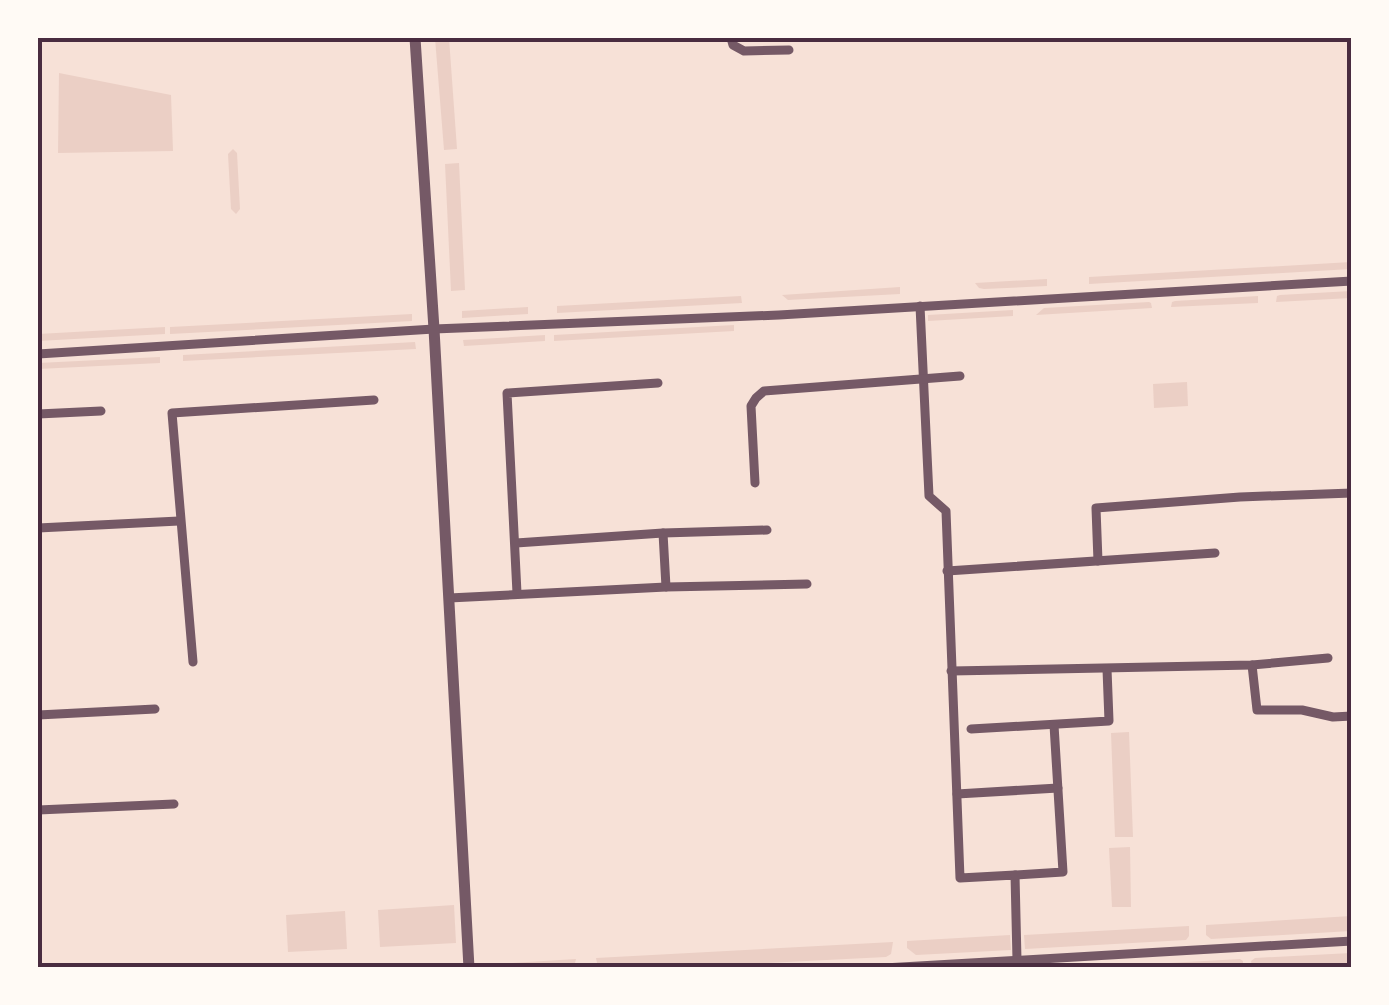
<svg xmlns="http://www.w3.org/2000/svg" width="1389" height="1005" viewBox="0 0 1389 1005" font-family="Inter,sans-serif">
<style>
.green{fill:#ebcfc5}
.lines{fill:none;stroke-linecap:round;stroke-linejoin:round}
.minor{stroke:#755966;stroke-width:9}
.tertiary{stroke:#755966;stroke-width:11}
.neatline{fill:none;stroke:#4a2c40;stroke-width:4}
</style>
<rect width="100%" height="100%" fill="#f7e1d7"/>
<g class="green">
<path d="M 435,38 L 449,38 L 457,149 L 444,150 Z"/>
<path d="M 59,73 L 171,95 L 173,151 L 58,153 Z"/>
<path d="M 233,149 L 237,153 L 240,209 L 236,214 L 231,209 L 228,154 Z"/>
<path d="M 459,163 L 465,290 L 451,291 L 445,164 Z"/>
<path d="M 1351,262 L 1351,269 L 1089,284 L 1089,277 Z"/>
<path d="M 1047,279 L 1047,286 L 984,289 L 979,288 L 975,283 Z"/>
<path d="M 900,287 L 900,294 L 788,300 L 782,295 Z"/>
<path d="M 1351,291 L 1351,298 L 1276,302 L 1277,296 L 1280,295 Z"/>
<path d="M 741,296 L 742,303 L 557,313 L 557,306 Z"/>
<path d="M 1258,296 L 1258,303 L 1171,307 L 1172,302 L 1175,301 Z"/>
<path d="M 1149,302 L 1151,303 L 1152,308 L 1036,315 L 1044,308 Z"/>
<path d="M 528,307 L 528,314 L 462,318 L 462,311 Z"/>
<path d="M 1013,310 L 1013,316 L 928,321 L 928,315 Z"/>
<path d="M 412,314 L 412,321 L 170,334 L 170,327 Z"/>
<path d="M 734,325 L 734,331 L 554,341 L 554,335 Z"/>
<path d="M 165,327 L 165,334 L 38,341 L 38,334 Z"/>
<path d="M 545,335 L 545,341 L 464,346 L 463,340 Z"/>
<path d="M 415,342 L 416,349 L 183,361 L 183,355 Z"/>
<path d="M 160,357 L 160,363 L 38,369 L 38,363 Z"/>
<path d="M 1187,382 L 1188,406 L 1154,408 L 1153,384 Z"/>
<path d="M 1129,732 L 1133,837 L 1115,837 L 1111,733 Z"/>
<path d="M 1130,847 L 1131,907 L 1112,907 L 1109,848 Z"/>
<path d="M 454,905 L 456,943 L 380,947 L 378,910 Z"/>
<path d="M 345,911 L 347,949 L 288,952 L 286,915 Z"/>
<path d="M 1351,916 L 1351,931 L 1211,939 L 1206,935 L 1206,925 Z"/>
<path d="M 1189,926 L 1189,936 L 1186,940 L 1025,949 L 1024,935 Z"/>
<path d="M 1010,935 L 1011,950 L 916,955 L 907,948 L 907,941 Z"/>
<path d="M 893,942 L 891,954 L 886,957 L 690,967 L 598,968 L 596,958 Z"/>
<path d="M 1351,953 L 1351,965 L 1252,967 L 1251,961 L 1255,958 Z"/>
<path d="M 576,959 L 574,967 L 495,967 L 495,964 Z"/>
<path d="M 1240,959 L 1243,961 L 1243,967 L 1151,967 L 1151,964 Z"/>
</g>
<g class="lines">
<g class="minor">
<path d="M 731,38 L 733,45 L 744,51 L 789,50"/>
<path d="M 920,306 L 929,496 L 946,511 L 960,878 L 1015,875 L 1017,960"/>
<path d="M 38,354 L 434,329 L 779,315 L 1352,281"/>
<path d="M 38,414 L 101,411"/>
<path d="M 755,483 L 751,406 L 756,398 L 764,391 L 960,376"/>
<path d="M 38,528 L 179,521"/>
<path d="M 663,533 L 666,587"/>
<path d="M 516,543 L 663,533 L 767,530"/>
<path d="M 1098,561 L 1096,508 L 1240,497 L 1352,493"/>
<path d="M 947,571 L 1215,553"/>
<path d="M 517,593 L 507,393 L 658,383"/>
<path d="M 449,598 L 666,587 L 807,584"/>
<path d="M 193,662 L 172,413 L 374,400"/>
<path d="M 1252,665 L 1257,710 L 1302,710 L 1333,717 L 1352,716"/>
<path d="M 951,671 L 1252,665 L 1328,658"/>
<path d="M 38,715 L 155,709"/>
<path d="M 971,729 L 1109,721 L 1107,669"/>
<path d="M 957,794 L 1058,788"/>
<path d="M 38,810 L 174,804"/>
<path d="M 1015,875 L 1063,872 L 1054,725"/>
<path d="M 884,968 L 1352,941"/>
</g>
<path class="tertiary" d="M 415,38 L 434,329 L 469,968"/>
</g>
<rect width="1389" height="1005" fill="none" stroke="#fffaf5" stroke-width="80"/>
<rect x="40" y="40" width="1309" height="925" class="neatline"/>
</svg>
